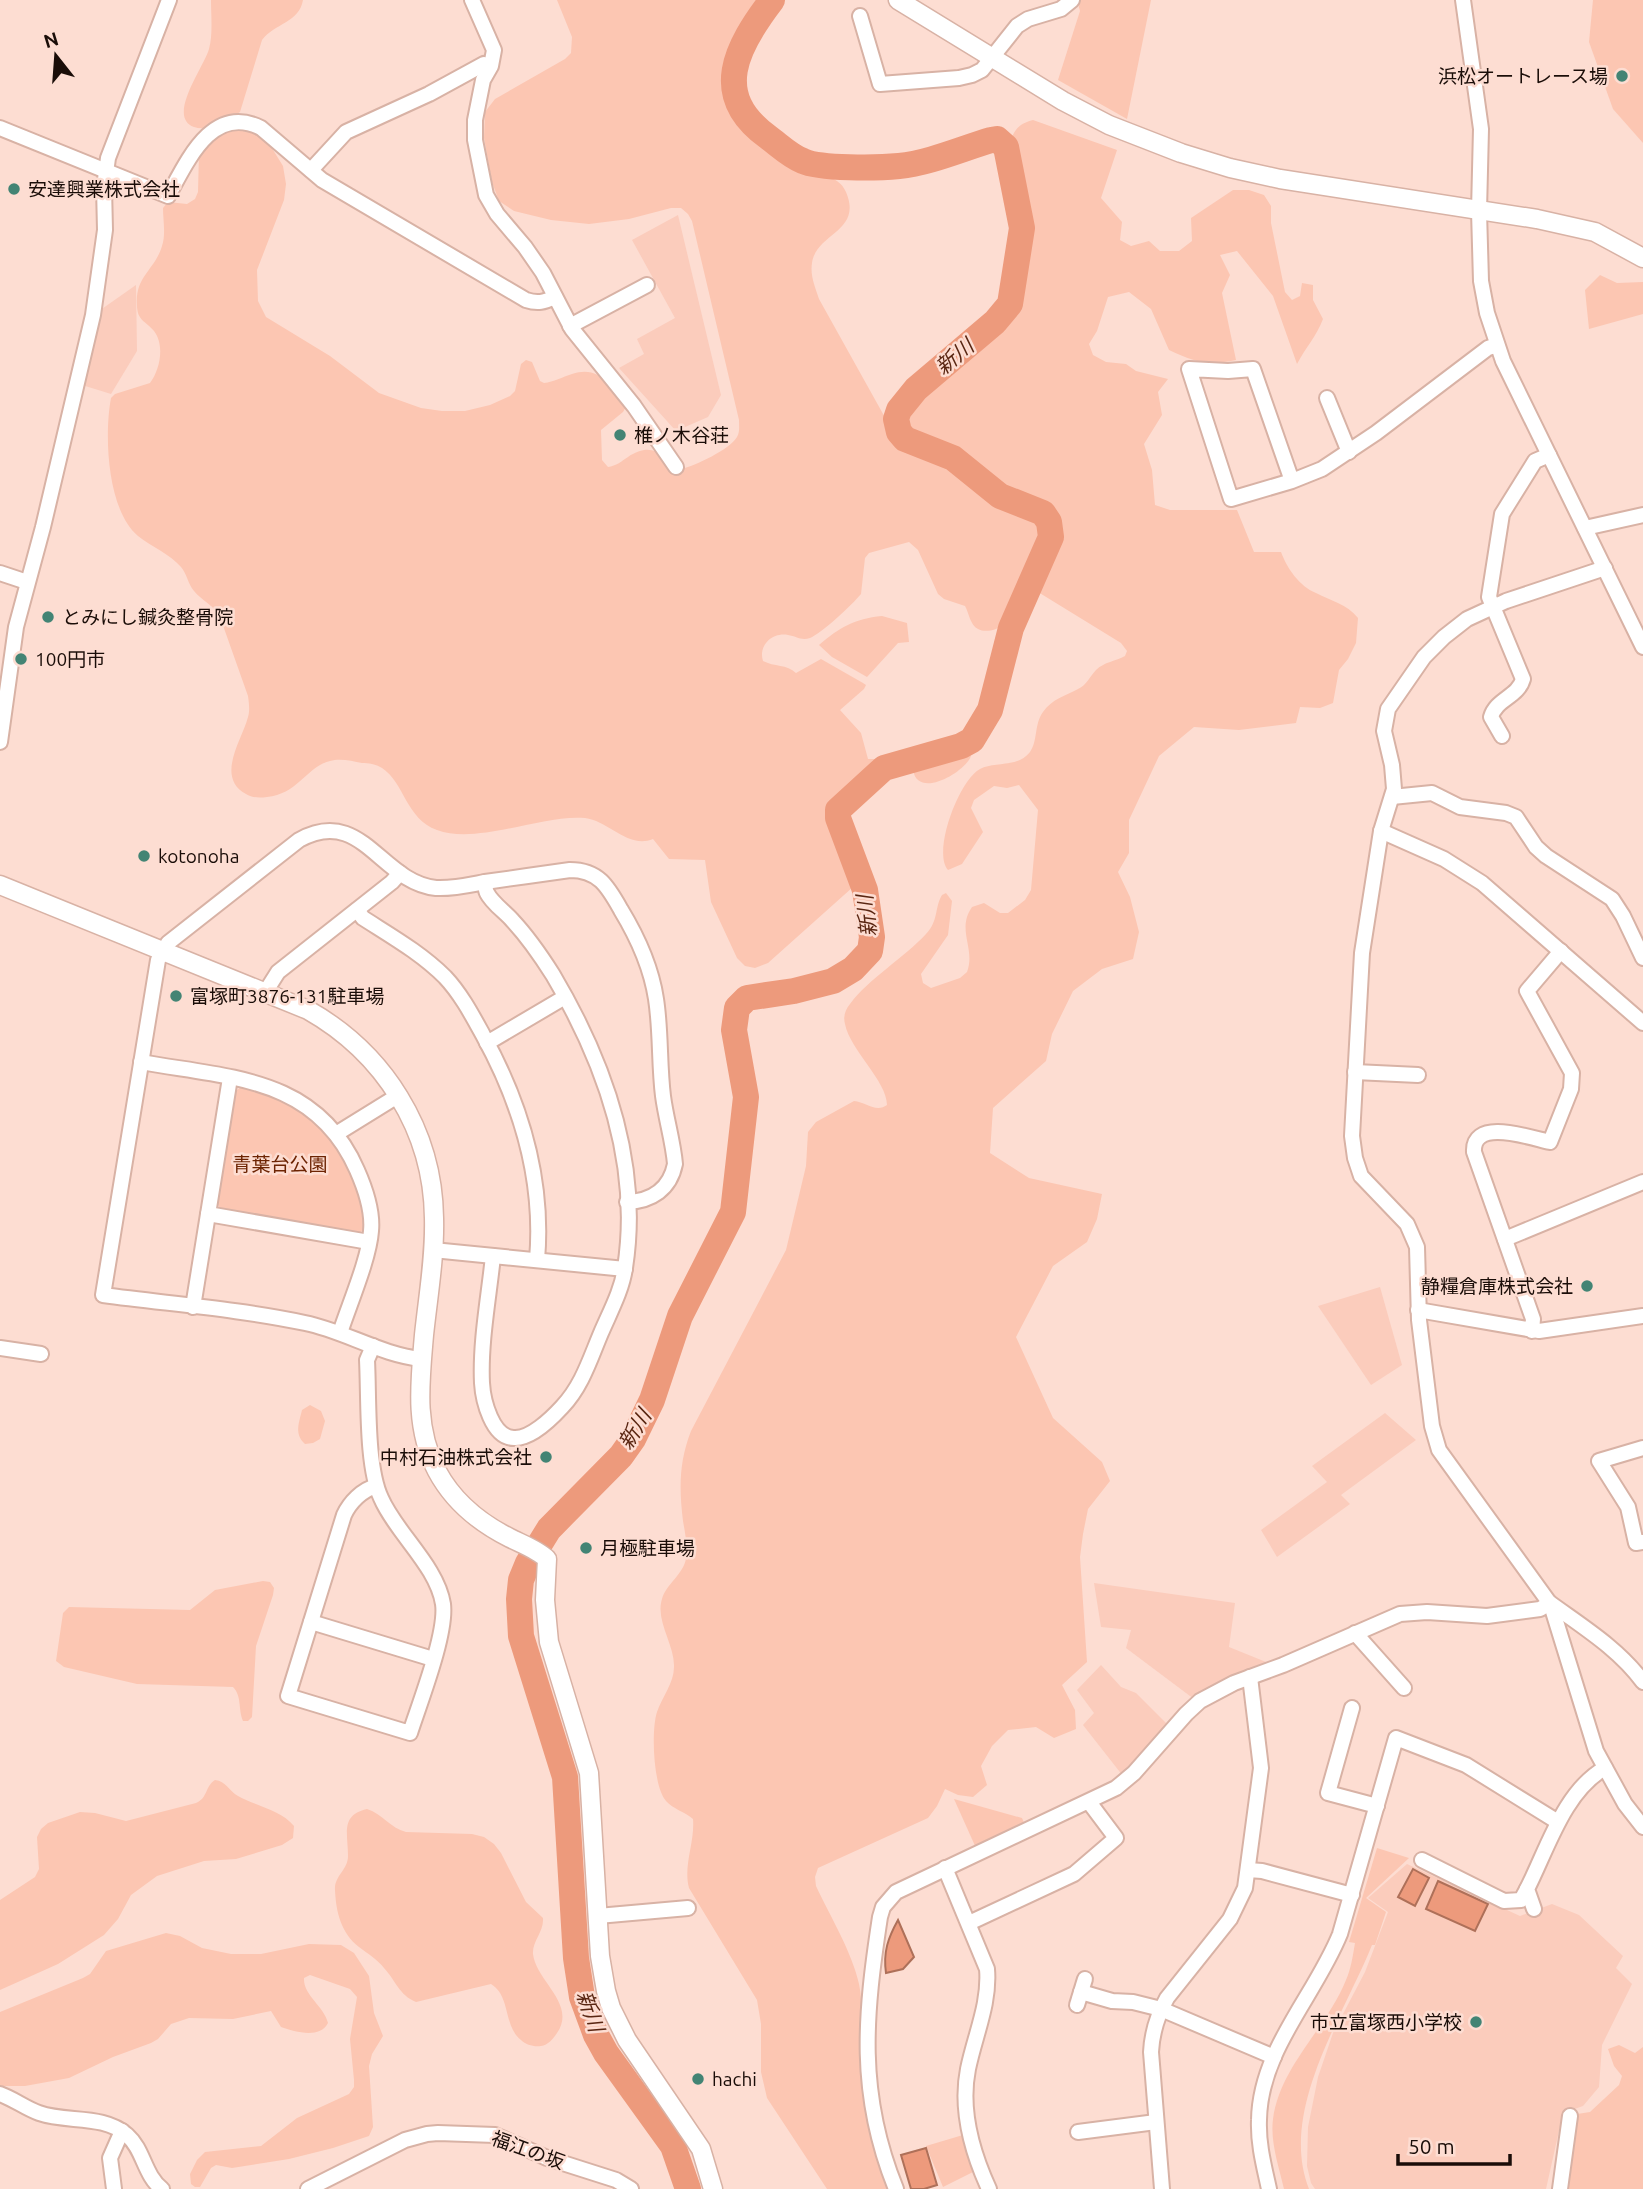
<svg xmlns="http://www.w3.org/2000/svg" width="1643" height="2189" viewBox="0 0 1643 2189" font-family="Ubuntu,'Noto Sans JP',sans-serif">
<style>
.built{fill:#fbccbc}
.green{fill:#fcc6b2}
.water{fill:#ed9a7c;stroke:#ae7059;stroke-width:2}
.lines{fill:none;stroke-linecap:round;stroke-linejoin:round}
.river{stroke:#ed9a7c;stroke-width:26}
.minor-casing{stroke:#d8b2a5;stroke-width:18}
.tertiary-casing{stroke:#d8b2a5;stroke-width:21}
.minor{stroke:#fff;stroke-width:14}
.tertiary{stroke:#fff;stroke-width:18}
.poi-dot{fill:#438474;stroke:#fdddd2;stroke-width:2.5}
.labels{text-anchor:middle;dominant-baseline:central;stroke-width:5;stroke-linejoin:round;paint-order:stroke}
.poi-label{font-size:19px;fill:#1a0d08;stroke:#fdddd2;text-anchor:start}
.park-label{font-size:19px;fill:#6d2403;stroke:#fdddd2}
.street-label{font-size:19px;fill:#1a0d08;stroke:#fdddd2}
.water-label{font-size:21px;font-style:italic;fill:#5a2612;stroke:#fdddd2}
</style>
<rect width="100%" height="100%" fill="#fdddd2"/>
<g class="built">
<path d="M 678,215 L 721,395 L 708,417 L 676,431 L 619,368 L 644,354 L 637,339 L 675,318 L 632,240 Z"/>
<path d="M 136,285 L 137,351 L 111,394 L 82,385 L 99,311 Z"/>
<path d="M 1380,1287 L 1402,1365 L 1371,1385 L 1318,1306 Z"/>
<path d="M 1385,1413 L 1416,1440 L 1341,1495 L 1350,1504 L 1277,1557 L 1261,1530 L 1327,1482 L 1312,1466 Z"/>
<path d="M 1094,1583 L 1235,1603 L 1229,1647 L 1271,1664 L 1214,1686 L 1194,1699 L 1126,1648 L 1131,1630 L 1101,1627 Z"/>
<path d="M 1101,1665 L 1121,1687 L 1136,1693 L 1168,1725 L 1123,1776 L 1083,1725 L 1094,1713 L 1077,1690 Z"/>
<path d="M 1407,1864 L 1520,1916 L 1552,1904 L 1579,1915 L 1623,1956 L 1616,1968 L 1632,1984 L 1602,2045 L 1599,2087 L 1583,2106 L 1563,2113 L 1546,2189 L 1315,2189 L 1311,2183 L 1307,2166 L 1308,2127 L 1318,2077 L 1333,2033 L 1365,1972 L 1388,1912 L 1368,1898 Z"/>
</g>
<g class="green">
<path d="M 211,0 L 303,0 C 299,23 275,23 262,40 L 240,112 C 228,120 209,132 194,127 C 166,117 204,67 209,49 C 213,34 211,16 211,0 Z"/>
<path d="M 557,0 L 760,0 C 723,54 701,100 765,146 C 776,154 787,164 800,170 C 816,176 838,173 846,192 C 863,232 816,233 812,263 C 810,276 815,286 819,299 L 897,439 C 912,454 937,455 955,466 C 973,477 986,496 1006,505 C 1016,509 1039,511 1043,523 C 1045,527 1045,534 1044,538 C 1043,545 1006,622 1003,625 C 997,630 985,633 978,629 C 970,625 969,613 965,606 L 944,599 L 938,594 L 918,550 L 909,542 L 869,553 L 865,558 L 861,594 C 853,604 821,634 810,638 C 801,641 796,636 788,635 C 772,632 758,646 763,661 C 774,667 787,664 796,673 L 821,659 L 863,683 L 866,685 L 864,689 L 840,710 L 861,733 L 868,759 L 876,759 L 878,762 L 874,769 L 835,803 C 823,827 857,860 853,887 L 768,963 L 755,968 L 745,966 L 737,958 L 711,902 L 705,860 L 669,859 L 653,839 C 628,849 609,821 585,818 C 543,814 478,845 437,830 C 406,819 404,782 382,768 C 376,764 368,763 362,763 C 352,761 340,758 330,761 C 306,767 298,794 267,797 C 260,798 252,798 246,794 C 215,777 242,740 248,717 C 250,710 249,704 248,696 L 220,617 C 214,605 202,601 194,591 C 188,584 187,574 181,567 C 170,554 152,547 138,536 C 107,510 104,435 111,398 L 115,394 L 150,383 C 160,370 165,345 154,331 C 146,321 137,321 137,305 C 135,276 155,270 162,246 C 166,235 163,219 163,208 L 168,202 L 187,204 L 195,199 L 198,192 L 199,153 L 218,133 L 241,126 L 265,137 L 283,166 L 286,184 L 284,200 L 257,270 L 258,301 L 266,317 L 330,356 L 379,393 L 421,408 L 442,411 L 465,411 L 490,405 L 510,396 L 515,391 L 521,364 L 526,360 L 532,362 L 540,381 L 544,383 C 554,382 562,377 572,374 C 600,365 610,386 627,405 L 623,412 L 601,430 L 602,460 L 608,467 C 616,466 622,461 628,457 C 652,441 662,455 682,469 C 696,465 729,450 737,437 C 740,432 739,426 739,420 L 692,221 L 688,214 L 681,208 L 671,208 L 629,219 L 589,224 L 551,220 L 514,211 L 499,201 L 492,182 L 484,138 L 485,112 L 495,99 L 565,59 L 571,53 L 572,37 Z"/>
<path d="M 1077,0 L 1151,0 L 1127,119 L 1058,80 L 1080,11 Z"/>
<path d="M 1593,0 L 1643,0 L 1643,143 L 1613,109 L 1589,42 Z"/>
<path d="M 1033,120 L 1117,150 L 1101,198 L 1122,222 L 1120,240 L 1131,246 L 1149,241 L 1160,251 L 1179,251 L 1192,241 L 1191,218 L 1233,190 L 1249,190 L 1264,195 L 1271,206 L 1271,223 L 1285,292 L 1292,300 L 1300,296 L 1302,283 L 1313,285 L 1313,300 L 1323,319 C 1316,337 1306,347 1297,364 L 1273,296 L 1237,251 L 1220,255 L 1230,275 L 1222,293 L 1236,360 C 1207,366 1195,362 1169,350 L 1151,309 L 1129,292 L 1108,297 L 1097,331 L 1089,344 L 1093,355 L 1106,362 L 1126,364 L 1136,371 L 1168,379 L 1158,392 L 1162,415 L 1144,444 L 1152,470 L 1155,505 L 1170,510 L 1237,510 L 1254,552 L 1281,552 C 1287,568 1299,586 1316,593 C 1331,601 1347,604 1358,618 L 1356,643 L 1348,659 L 1339,670 L 1333,703 L 1320,708 L 1300,707 L 1296,723 L 1239,730 L 1194,727 L 1159,756 L 1129,820 L 1129,853 L 1118,872 L 1130,897 L 1139,932 L 1133,959 L 1102,969 L 1073,991 L 1052,1034 L 1046,1061 L 993,1108 L 990,1153 L 1029,1178 L 1102,1194 L 1097,1219 L 1087,1242 L 1053,1266 L 1016,1337 L 1053,1418 L 1102,1462 L 1110,1481 L 1088,1509 L 1083,1534 L 1080,1557 L 1087,1662 L 1062,1685 L 1075,1710 L 1076,1729 L 1054,1738 L 1036,1727 L 1008,1730 L 992,1746 L 981,1766 L 987,1785 L 973,1797 L 958,1795 L 945,1789 L 937,1806 L 928,1818 L 818,1868 L 815,1877 L 816,1886 C 830,1916 852,1952 859,1984 C 865,2013 859,2045 862,2075 C 865,2114 878,2151 889,2189 L 827,2189 L 767,2098 L 761,2072 L 761,2024 L 757,2000 L 689,1888 C 683,1865 695,1843 693,1819 C 685,1812 673,1809 666,1801 C 653,1786 651,1730 657,1712 C 662,1697 674,1683 674,1667 C 675,1645 655,1621 662,1599 C 666,1584 684,1574 686,1558 C 688,1546 685,1533 683,1521 C 679,1488 679,1462 691,1431 L 786,1250 L 806,1166 L 808,1132 L 816,1122 L 854,1101 C 866,1102 876,1113 887,1105 C 887,1081 850,1050 845,1024 C 843,1017 845,1010 850,1004 C 868,979 904,958 926,934 C 939,920 934,909 942,895 L 946,893 L 952,901 L 948,935 L 921,974 L 923,983 L 931,988 L 960,978 L 967,972 C 976,949 956,930 972,907 L 984,903 L 1000,913 L 1008,913 L 1025,900 L 1031,890 L 1038,810 L 1019,785 L 1007,788 L 994,786 L 974,800 L 971,808 L 983,832 L 962,864 L 948,870 C 932,852 959,780 980,769 C 995,761 1018,768 1030,752 C 1038,741 1034,724 1043,712 C 1052,699 1065,696 1078,689 C 1087,685 1090,676 1096,670 C 1104,662 1116,661 1125,656 L 1127,651 L 1121,643 L 1038,592 L 1037,580 L 1051,552 L 1056,538 L 1052,514 L 1041,505 L 1003,492 L 956,453 L 908,435 L 901,419 C 916,371 1005,344 1018,296 C 1025,271 1031,238 1026,211 C 1021,187 1012,162 1012,137 C 1016,127 1022,123 1033,120 Z"/>
<path d="M 1600,275 L 1617,283 L 1643,282 L 1643,314 L 1589,329 L 1585,290 Z"/>
<path d="M 882,616 L 907,623 L 909,642 L 898,643 L 867,677 L 832,657 L 819,645 C 840,627 854,619 882,616 Z"/>
<path d="M 965,751 L 971,756 C 965,772 918,800 913,770 L 919,763 Z"/>
<path d="M 243,1086 C 297,1096 335,1129 354,1180 C 360,1196 365,1211 365,1228 L 358,1234 L 222,1211 L 216,1202 L 234,1092 Z"/>
<path d="M 310,1405 L 321,1411 L 325,1421 L 320,1439 L 313,1443 L 305,1444 C 294,1434 299,1423 302,1410 Z"/>
<path d="M 263,1581 L 270,1582 L 274,1588 L 273,1595 L 256,1646 L 252,1717 L 248,1721 L 243,1721 C 238,1709 242,1696 233,1687 L 137,1684 L 64,1667 L 56,1661 L 63,1613 L 69,1607 L 190,1610 L 215,1590 Z"/>
<path d="M 215,1780 C 226,1781 229,1791 238,1796 C 256,1806 281,1810 294,1826 L 293,1838 L 282,1845 L 236,1859 L 204,1861 L 157,1876 L 131,1895 L 118,1919 L 104,1935 L 58,1964 L 0,1990 L 0,1900 L 35,1877 L 39,1869 L 37,1837 L 41,1829 L 48,1823 L 80,1812 L 95,1813 L 126,1821 L 196,1803 C 208,1798 205,1786 215,1780 Z"/>
<path d="M 954,1799 L 1022,1818 L 1025,1825 L 976,1848 Z"/>
<path d="M 367,1809 C 383,1814 390,1828 406,1832 L 472,1834 L 484,1837 L 494,1844 L 501,1853 L 526,1902 L 543,1918 C 544,1932 532,1941 533,1954 C 536,1981 577,2004 557,2033 C 553,2039 548,2045 541,2046 C 534,2047 526,2045 521,2040 C 503,2026 511,1996 491,1984 L 416,2002 C 399,1995 396,1981 384,1968 C 377,1959 368,1954 359,1947 C 341,1933 336,1912 335,1890 C 334,1876 348,1870 348,1856 C 348,1834 340,1815 367,1809 Z"/>
<path d="M 1377,1848 L 1409,1858 L 1366,1898 L 1386,1912 L 1375,1945 L 1372,1945 C 1344,2015 1278,2111 1309,2189 L 1284,2189 C 1279,2167 1270,2142 1273,2119 C 1280,2066 1327,2028 1346,1980 C 1351,1969 1353,1955 1355,1943 L 1349,1942 Z"/>
<path d="M 166,1933 L 180,1936 L 202,1948 L 231,1954 L 261,1954 L 309,1944 L 341,1945 L 354,1953 L 369,1976 L 374,2013 L 383,2036 L 372,2054 L 369,2066 L 373,2127 L 369,2136 L 333,2148 L 289,2159 L 232,2168 L 216,2165 L 211,2168 L 200,2187 L 195,2187 L 191,2184 L 190,2174 L 197,2160 L 205,2152 L 261,2146 L 297,2118 L 349,2094 L 354,2087 L 354,2080 L 350,2039 L 357,1997 L 350,1989 L 310,1975 L 304,1978 C 303,1995 324,2006 328,2023 C 320,2039 295,2032 281,2027 L 271,2011 L 233,2019 L 189,2018 L 171,2024 L 158,2039 L 151,2043 L 113,2057 L 69,2078 L 25,2086 L 0,2086 L 0,2012 L 83,1978 L 90,1974 L 106,1951 Z"/>
<path d="M 1619,2045 L 1635,2053 L 1643,2047 L 1643,2189 L 1554,2189 L 1571,2115 L 1590,2112 L 1619,2085 L 1622,2076 L 1614,2066 L 1608,2049 Z"/>
<path d="M 963,2135 L 973,2172 L 943,2187 L 926,2146 Z"/>
</g>
<g class="water">
<path d="M 1413,1869 L 1429,1878 L 1415,1906 L 1398,1897 Z"/>
<path d="M 1438,1881 L 1488,1904 L 1475,1931 L 1426,1909 Z"/>
<path d="M 898,1920 L 914,1957 L 903,1969 L 886,1973 C 883,1952 888,1938 898,1920 Z"/>
<path d="M 926,2148 L 937,2185 L 924,2189 L 911,2189 L 901,2155 Z"/>
</g>
<g class="lines">
<path class="river" d="M 688,2189 L 673,2146 L 606,2053 L 596,2035 L 582,1997 L 576,1958 L 565,1777 L 521,1636 L 519,1599 L 521,1580 L 528,1563 L 549,1529 L 621,1456 L 633,1439 L 652,1400 L 680,1316 L 733,1212 L 746,1097 L 734,1030 L 737,1008 L 747,998 L 794,991 L 833,981 L 853,969 L 870,951 L 872,937 L 865,890 L 838,818 L 838,810 L 884,768 L 961,746 L 972,740 L 990,710 L 1011,628 L 1051,537 L 1049,522 L 1043,513 L 1000,496 L 953,458 L 905,439 L 899,432 L 896,419 L 899,410 L 916,389 L 995,322 L 1010,304 L 1022,228 L 1006,147 L 997,139 L 991,140 C 961,149 929,163 899,166 C 878,168 820,169 803,161 C 790,156 779,145 768,137 C 710,95 736,47 772,0"/>
<defs>
<g id="minor">
<path d="M 472,0 L 494,50 L 491,66 L 483,80 L 475,120 L 475,140 L 486,195 L 497,214 L 525,247 L 543,273 L 572,329 L 634,406 L 676,467"/>
<path d="M 1463,0 L 1481,129 L 1479,211 L 1481,281 L 1487,313 L 1503,361 L 1643,647"/>
<path d="M 860,16 L 880,84 L 959,78 L 972,75 L 982,70 L 1017,26 L 1028,19 L 1061,9 L 1072,0"/>
<path d="M 0,128 L 168,196 C 187,162 212,103 261,128 L 322,180 L 526,300 C 538,304 544,302 555,297"/>
<path d="M 311,170 L 346,132 L 429,94 L 484,64 L 489,68"/>
<path d="M 570,326 L 647,285"/>
<path d="M 1327,398 L 1349,452"/>
<path d="M 1292,481 L 1253,369 L 1228,371 L 1189,369 L 1231,499 L 1292,481 L 1322,469 L 1376,433 L 1488,348 L 1497,345"/>
<path d="M 1585,528 L 1643,515"/>
<path d="M 1605,568 L 1506,601 L 1467,619 L 1444,637 L 1424,657 L 1388,709 L 1384,731 L 1392,765 L 1394,789 L 1381,831 L 1362,953 L 1352,1136 L 1355,1158 L 1361,1176 L 1407,1224 L 1417,1247 L 1419,1320 L 1432,1426 L 1439,1450 L 1551,1605 L 1596,1751 L 1625,1804 L 1643,1827"/>
<path d="M 0,573 L 27,582"/>
<path d="M 1502,736 L 1491,717 C 1496,699 1518,697 1523,679 L 1489,597 L 1502,514 L 1535,461 L 1549,455"/>
<path d="M 0,742 L 16,627 L 43,527 L 93,315 L 105,230 L 104,187 L 108,158 L 169,0"/>
<path d="M 1392,797 L 1432,793 L 1460,807 L 1506,813 L 1516,817 L 1536,847 L 1546,856 L 1612,899 L 1623,916 L 1643,958"/>
<path d="M 1381,831 L 1444,859 L 1482,883 L 1643,1023"/>
<path d="M 485,882 C 485,884 486,892 487,893 C 492,903 505,912 512,920 C 528,937 541,956 553,975 C 605,1063 641,1165 625,1268 C 622,1290 610,1312 601,1333 C 590,1359 582,1386 562,1407 C 551,1419 530,1439 514,1438 C 492,1438 483,1400 482,1383 C 480,1342 489,1296 493,1256"/>
<path d="M 357,910 L 363,918 C 391,936 421,953 445,977 C 461,994 472,1015 483,1035 C 521,1104 544,1180 537,1260"/>
<path d="M 266,991 L 278,972 L 392,882 L 400,873"/>
<path d="M 487,1043 L 565,997"/>
<path d="M 141,1062 C 229,1078 316,1076 357,1170 C 365,1188 373,1211 371,1231 C 369,1259 349,1305 340,1333"/>
<path d="M 1355,1072 L 1418,1075"/>
<path d="M 336,1134 L 399,1095"/>
<path d="M 208,1214 L 369,1242"/>
<path d="M 1505,1239 L 1643,1182"/>
<path d="M 433,1250 L 625,1269"/>
<path d="M 193,1307 L 230,1078"/>
<path d="M 1418,1310 L 1539,1331 L 1643,1316"/>
<path d="M 1532,1331 L 1533,1319 L 1474,1152 C 1472,1117 1531,1138 1550,1142 L 1571,1089 L 1572,1073 L 1527,991 L 1561,951"/>
<path d="M 373,1346 L 367,1360 C 369,1398 366,1466 381,1498 C 396,1533 437,1566 443,1604 C 447,1633 420,1702 410,1733 L 288,1696 L 344,1515 C 350,1502 362,1490 376,1486"/>
<path d="M 0,1348 L 41,1354"/>
<path d="M 422,1359 C 381,1355 345,1331 305,1323 C 239,1309 170,1304 103,1295 L 158,960 L 168,943 L 299,840 C 362,805 380,882 436,888 C 452,889 469,885 485,882 C 513,878 542,874 570,870 C 599,870 608,887 621,910 C 638,938 651,966 656,999 C 661,1031 659,1064 663,1096 C 666,1119 673,1141 675,1164 C 670,1189 652,1201 627,1202"/>
<path d="M 1643,1448 L 1599,1461 L 1628,1507 L 1636,1543 L 1643,1542"/>
<path d="M 311,1622 L 433,1659"/>
<path d="M 1355,1633 L 1404,1688"/>
<path d="M 1352,1708 L 1328,1793 L 1377,1806"/>
<path d="M 1422,1860 L 1504,1901 L 1521,1900 L 1527,1889"/>
<path d="M 945,1868 L 987,1969 C 990,2003 975,2035 968,2069 C 960,2109 972,2152 989,2189"/>
<path d="M 1248,1870 L 1262,1871 L 1352,1895"/>
<path d="M 1534,1909 L 1527,1889 C 1547,1850 1564,1791 1605,1768"/>
<path d="M 598,1916 L 688,1908"/>
<path d="M 969,1923 L 1074,1874 L 1116,1838 L 1089,1802"/>
<path d="M 1081,1992 L 1112,2001 L 1133,2002 L 1161,2009 L 1274,2057"/>
<path d="M 1077,2005 L 1085,1979"/>
<path d="M 0,2094 C 14,2099 25,2108 39,2113 C 67,2123 103,2114 127,2135 C 144,2150 144,2175 162,2189"/>
<path d="M 1078,2132 L 1156,2122"/>
<path d="M 114,2189 L 110,2158 L 122,2131"/>
<path d="M 308,2189 L 405,2140 L 427,2134 L 438,2133 L 495,2135 L 547,2158 L 616,2180 L 631,2189"/>
<path d="M 896,2189 C 857,2093 865,2015 880,1917 L 883,1907 L 896,1892 L 1116,1788 L 1134,1773 L 1186,1714 L 1200,1701 L 1234,1683 L 1283,1665 L 1400,1614 L 1427,1612 L 1487,1616 L 1540,1609 L 1550,1603 C 1583,1627 1619,1649 1643,1682"/>
<path d="M 1162,2189 L 1151,2052 C 1152,2032 1157,2016 1167,1998 L 1230,1919 L 1245,1888 L 1261,1768 L 1250,1677"/>
<path d="M 1269,2189 C 1264,2166 1258,2144 1259,2120 C 1260,2050 1315,1996 1340,1934 L 1396,1738 L 1466,1765 L 1558,1822"/>
<path d="M 1560,2189 L 1570,2116"/>
</g>
<g id="tertiary">
<path d="M 898,0 L 1063,101 L 1109,125 L 1181,153 L 1230,168 L 1280,179 L 1537,219 L 1595,232 L 1643,258"/>
<path d="M 0,885 L 308,1010 C 384,1053 433,1130 434,1218 C 435,1257 428,1297 424,1335 C 420,1382 414,1427 437,1471 C 453,1501 480,1523 510,1538 C 522,1544 538,1550 547,1559 L 545,1600 L 549,1642 L 589,1773 L 600,1956 L 606,1991 L 611,2008 L 627,2040 L 701,2149 L 713,2189"/>
</g>
</defs>
<use href="#minor" class="minor-casing"/>
<use href="#tertiary" class="tertiary-casing"/>
<use href="#minor" class="minor"/>
<use href="#tertiary" class="tertiary"/>
</g>
<g class="poi-dot">
<circle cx="1622" cy="76" r="7"/>
<circle cx="14" cy="189" r="7"/>
<circle cx="620" cy="435" r="7"/>
<circle cx="48" cy="617" r="7"/>
<circle cx="21" cy="659" r="7"/>
<circle cx="144" cy="856" r="7"/>
<circle cx="176" cy="996" r="7"/>
<circle cx="1587" cy="1286" r="7"/>
<circle cx="546" cy="1457" r="7"/>
<circle cx="586" cy="1548" r="7"/>
<circle cx="1476" cy="2022" r="7"/>
<circle cx="698" cy="2079" r="7"/>
</g>
<g class="labels">
<g class="poi-label">
<text x="1608" y="76" text-anchor="end">浜松オートレース場</text>
<text x="28" y="189">安達興業株式会社</text>
<text x="634" y="435">椎ノ木谷荘</text>
<text x="62" y="617">とみにし鍼灸整骨院</text>
<text x="35" y="659">100円市</text>
<text x="158" y="856">kotonoha</text>
<text x="190" y="996">富塚町3876-131駐車場</text>
<text x="1573" y="1286" text-anchor="end">静糧倉庫株式会社</text>
<text x="532" y="1457" text-anchor="end">中村石油株式会社</text>
<text x="600" y="1548">月極駐車場</text>
<text x="1462" y="2022" text-anchor="end">市立富塚西小学校</text>
<text x="712" y="2079">hachi</text>
</g>
<g class="park-label">
<text x="280" y="1164">青葉台公園</text>
</g>
<g class="street-label">
<text transform="translate(528 2150) rotate(20)">福江の坂</text>
</g>
<g class="water-label">
<text transform="translate(954 356) rotate(-40)">新川</text>
<text transform="translate(866 916) rotate(-96)">新川</text>
<text transform="translate(634 1429) rotate(-58)">新川</text>
<text transform="translate(591 2011) rotate(71)">新川</text>
</g>
</g>
<g transform="translate(56 56) rotate(343)" stroke="#fdddd2" stroke-width="5" paint-order="stroke">
<path d="M0-5L12 26L0 18L-12 26Z" fill="#1a0d08"/>
<text y="-10" font-size="19" font-weight="bold" text-anchor="middle" fill="#1a0d08">N</text>
</g>
<path d="M1398 2154v10h112v-10" fill="none" stroke="#1a0d08" stroke-width="3.5"/>
<text x="1408" y="2154" font-size="21" fill="#1a0d08" stroke="#fdddd2" stroke-width="5" paint-order="stroke">50 m</text>
</svg>
